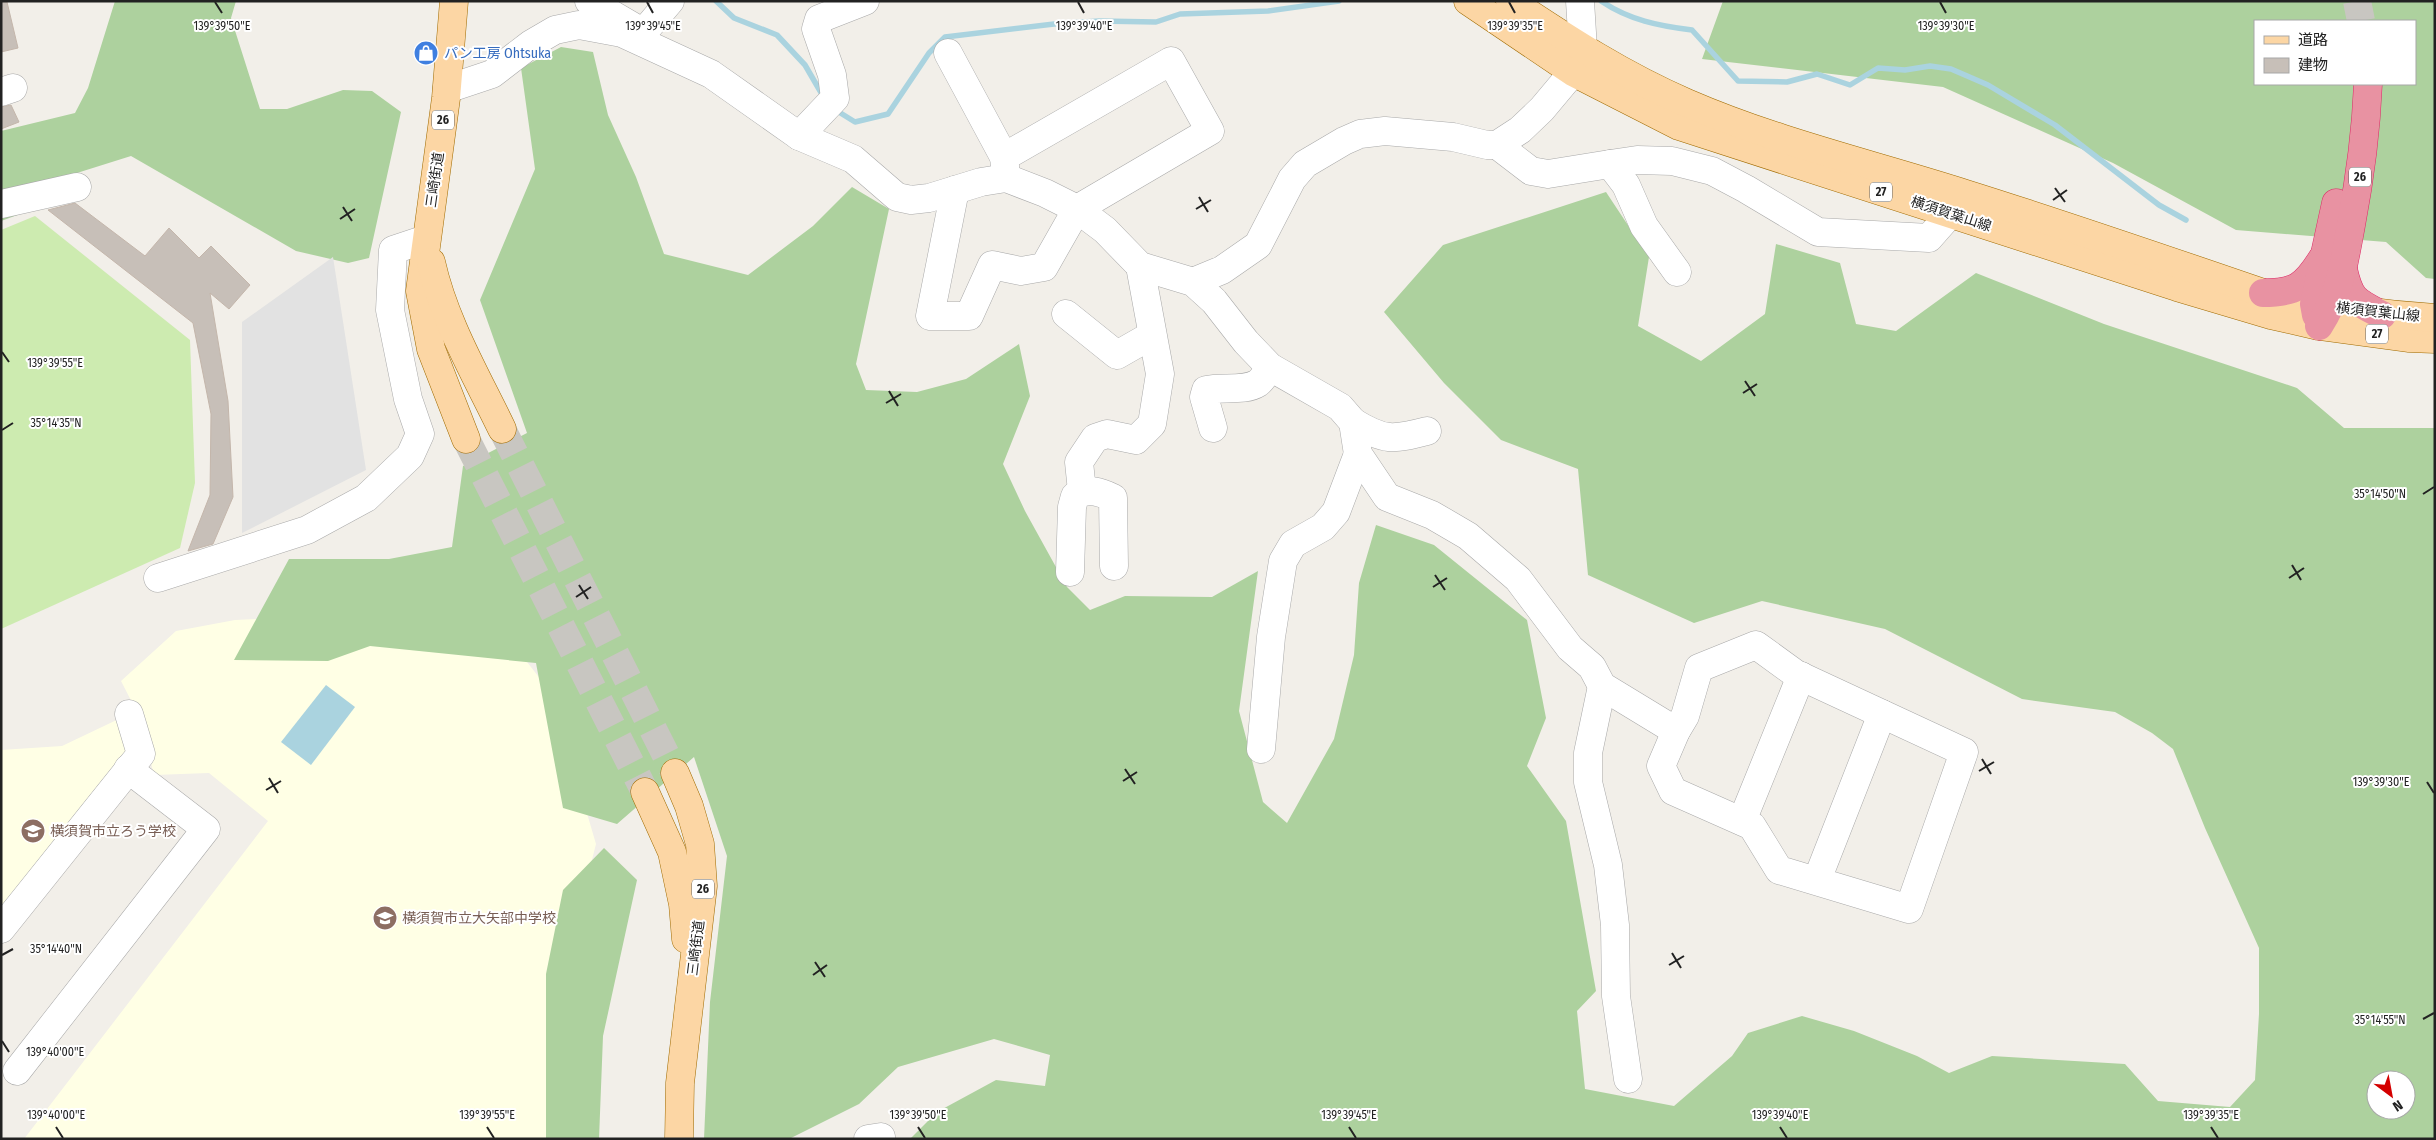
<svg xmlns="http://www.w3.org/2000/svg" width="2436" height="1140" viewBox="0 0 2436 1140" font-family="'Fira Sans Condensed','Noto Sans JP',sans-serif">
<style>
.education{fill:#ffffe5}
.grass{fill:#cdebb0}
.forest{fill:#add19e;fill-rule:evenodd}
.parking{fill:#e2e2e2}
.water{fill:#aad3df}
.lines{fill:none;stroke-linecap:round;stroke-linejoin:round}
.stream{stroke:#aad3df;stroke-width:5.5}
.building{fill:#c7bfb8;stroke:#c4b6ab}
.major-tunnel{stroke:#c8c6c1;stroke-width:28;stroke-dasharray:28 14;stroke-linecap:butt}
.highway-tunnel{stroke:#c8c6c1;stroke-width:28;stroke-dasharray:28 14;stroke-linecap:butt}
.minor-casing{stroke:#a9a9a9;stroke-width:29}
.major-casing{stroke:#a06b00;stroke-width:29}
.highway-casing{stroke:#dc2a67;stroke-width:29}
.minor{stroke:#fff;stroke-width:28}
.major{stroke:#fcd6a4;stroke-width:28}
.highway{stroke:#e892a2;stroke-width:28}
.ticks{fill:none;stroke:#222;stroke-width:2}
.labels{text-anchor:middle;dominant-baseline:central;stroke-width:4;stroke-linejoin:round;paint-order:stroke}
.shield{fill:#fff;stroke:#646464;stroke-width:1}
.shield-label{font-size:12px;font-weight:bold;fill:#222}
.shop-label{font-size:14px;fill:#366cbe;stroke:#fff;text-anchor:start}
.street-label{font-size:14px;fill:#222;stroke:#fff}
.education-label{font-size:14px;fill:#785e54;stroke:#fff;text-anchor:start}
.ticks-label{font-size:12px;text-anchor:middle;fill:#222;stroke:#fff;stroke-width:4;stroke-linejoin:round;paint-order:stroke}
</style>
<rect width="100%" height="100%" fill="#f2efe9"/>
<g class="education">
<path d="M 366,614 L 520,653 L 552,694 L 596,844 L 558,993 L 569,1139 L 24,1139 L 268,821 L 209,773 L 154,775 L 139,716 L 121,681 L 176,631 L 235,620 Z"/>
<path d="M 125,716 L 132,745 L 1,912 L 1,750 L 62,746 Z"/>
</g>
<path class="grass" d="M 35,216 L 190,340 L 195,483 L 180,548 L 1,629 L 1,230 Z"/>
<g class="forest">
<path d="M 115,1 L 236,1 L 231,18 L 260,109 L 287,109 L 343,90 L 372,91 L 401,112 L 369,258 L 348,263 L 296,251 L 131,156 L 61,178 L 34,209 L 1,221 L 1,131 L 75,113 L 88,88 Z"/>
<path d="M 1723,1 L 2435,1 L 2435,279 L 2426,278 L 2386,242 L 2236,230 L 2113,163 L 1943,87 L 1702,59 ZM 2255,21 L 2415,21 L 2415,84 L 2255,84 Z"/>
<path d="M 561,47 L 593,52 L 608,115 L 636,177 L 664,254 L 748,275 L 813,226 L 852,187 L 889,209 L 856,364 L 866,390 L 917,392 L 966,379 L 1019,344 L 1030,396 L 1003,464 L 1025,511 L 1067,587 L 1090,610 L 1125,596 L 1212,597 L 1258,571 L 1239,711 L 1263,802 L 1287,823 L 1334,739 L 1354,655 L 1359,583 L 1376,525 L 1434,545 L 1527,620 L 1546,718 L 1527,766 L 1566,821 L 1596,991 L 1577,1011 L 1585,1089 L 1674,1106 L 1732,1056 L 1748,1033 L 1802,1016 L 1854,1031 L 1917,1056 L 1949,1073 L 1992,1056 L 2125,1064 L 2158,1101 L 2230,1107 L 2255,1080 L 2259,1014 L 2259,948 L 2205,828 L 2173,749 L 2152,733 L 2115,712 L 2022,699 L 1885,629 L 1762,601 L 1694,623 L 1588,575 L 1578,469 L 1501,440 L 1444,383 L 1384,312 L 1443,245 L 1606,192 L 1649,257 L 1638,326 L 1701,361 L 1765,314 L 1776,244 L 1840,263 L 1856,324 L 1896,331 L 1976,273 L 2104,324 L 2297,388 L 2344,428 L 2435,428 L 2435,1139 L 910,1139 L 937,1112 L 996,1080 L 1045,1086 L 1050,1055 L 994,1039 L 898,1067 L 859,1104 L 789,1139 L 704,1139 L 710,1002 L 727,856 L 694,757 L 617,824 L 563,808 L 536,663 L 370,646 L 328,661 L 234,660 L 289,559 L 389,559 L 452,547 L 463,466 L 527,433 L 480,300 L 535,169 L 521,68 ZM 2376,1080 L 2406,1080 L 2406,1110 L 2376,1110 Z"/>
<path d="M 604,848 L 637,880 L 603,1036 L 599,1139 L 546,1139 L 546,974 L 563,890 Z"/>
</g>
<path class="parking" d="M 333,257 L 366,470 L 242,533 L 242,322 Z"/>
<path class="water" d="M 326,685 L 355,707 L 311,765 L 281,742 Z"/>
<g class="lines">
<g class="stream">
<path d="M 716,1 L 734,18 L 777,35 L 805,65 L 823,96"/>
<path d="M 1601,1 C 1629,20 1659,26 1692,30 L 1738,81 L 1787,82 L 1817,74 L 1850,85 L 1878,68 L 1905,70 L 1930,66 L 1951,69 L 1988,85 L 2055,125 L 2159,205 L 2186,220"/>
<path d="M 834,109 L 855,122 L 888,114 L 929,53 L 945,37 L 1054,24 L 1099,21 L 1156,22 L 1180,14 L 1268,11 L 1339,1"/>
</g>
</g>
<g class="building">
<path d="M 1,2 L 7,2 L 18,48 L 1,52 Z"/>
<path d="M 11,105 L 19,122 L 1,129 L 1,107 Z"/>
<path d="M 75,203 L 145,256 L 169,228 L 199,258 L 211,246 L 250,285 L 229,309 L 210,293 L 228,401 L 233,497 L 213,544 L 188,551 L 210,495 L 211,414 L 193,323 L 48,210 Z"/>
</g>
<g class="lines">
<g class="major-tunnel">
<path d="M 502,429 L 675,773"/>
<path d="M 466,439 L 645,792"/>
</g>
<path class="highway-tunnel" d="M 2357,1 L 2361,21"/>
<defs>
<g id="minor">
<path d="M 589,1 L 637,29"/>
<path d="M 645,42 L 643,33 L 670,1"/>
<path d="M 948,53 L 1004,157 L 1006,176"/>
<path d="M 447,89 L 492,74 L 531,44 L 555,30 L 579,25 L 622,33 L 711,74 L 799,136 L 853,159 L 897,197 L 911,200 L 929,198 L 981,182 L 1006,178 L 1045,193 L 1077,209 L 1105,230 L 1140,266 L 1193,282 L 1214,301 L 1246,342 L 1270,367 L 1340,407 L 1353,422 L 1358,454 L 1387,497 L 1432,515 L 1468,536 L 1518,579 L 1570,648 L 1592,667 L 1602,686 L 1676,731"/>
<path d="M 1,92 L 13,88"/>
<path d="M 799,136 L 835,98 L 832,75 L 816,29 L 819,19 L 865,1"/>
<path d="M 1497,145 L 1531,171 L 1548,174 L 1610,164 L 1626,185 L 1644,226 L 1677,272"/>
<path d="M 1610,164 L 1637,160 L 1672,161 L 1712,171 L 1746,189 L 1818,232 L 1929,238 L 1951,213"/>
<path d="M 955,190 L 930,316 L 969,316 L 992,265 L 1021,271 L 1044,267 L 1077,209 L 1210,131 L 1171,61 L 1004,157"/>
<path d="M 1,204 L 77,187"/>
<path d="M 1193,282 L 1222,270 L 1258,245 L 1292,179 L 1305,164 L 1344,141 L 1360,134 L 1385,131 L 1453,137 L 1487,145 L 1497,145 L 1520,130 L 1542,109 L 1573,72 L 1583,49 L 1580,1"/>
<path d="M 1066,314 L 1117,355 L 1152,335"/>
<path d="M 1353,422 C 1384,441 1393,440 1427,431"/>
<path d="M 1213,428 L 1204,397 L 1206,390 C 1222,386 1244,392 1258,383 C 1262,380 1267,372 1270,367"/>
<path d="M 1082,491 L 1079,462 L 1095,438 L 1107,434 L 1136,440 L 1152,424 L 1160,374 L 1140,266"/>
<path d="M 1070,572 L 1072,507 L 1075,496 C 1087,487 1101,492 1113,498 L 1114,566"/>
<path d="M 158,578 L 307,530 L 366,498 L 410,456 L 420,434 L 408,399 L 390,310 L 393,250 L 426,239"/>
<path d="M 1756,645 L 1796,674 L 1964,752 L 1909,909 L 1779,870 L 1752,826 L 1673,791 L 1661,766 L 1676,731 L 1685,716 L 1699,668 Z"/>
<path d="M 1602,686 L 1588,753 L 1588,782 L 1608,865 L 1615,925 L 1616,996 L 1628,1079"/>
<path d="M 1261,749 L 1271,637 L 1283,561 L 1293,544 L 1323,527 L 1336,512 L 1358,454"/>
<path d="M 1742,821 L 1801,676"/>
<path d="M 1817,880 L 1882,714"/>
<path d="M 1,929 L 141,754 L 129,714"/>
<path d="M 17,1071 L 206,829 L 128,769"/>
<path d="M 868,1139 L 881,1137"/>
</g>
<g id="major">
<path d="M 454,1 L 446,98 L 420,291 L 431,349 L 466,439"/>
<path d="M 1468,1 L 1573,72 L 1679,126 L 2177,287 L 2271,315 L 2319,326 L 2408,338 L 2435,339"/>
<path d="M 1510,1 C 1567,39 1624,76 1687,103 C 1777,142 1872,164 1966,194 C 2065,225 2164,259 2263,293 C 2320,306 2376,314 2435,318"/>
<path d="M 431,262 C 444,321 476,375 502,429"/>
<path d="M 675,773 L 689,806 L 700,844 L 703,886 L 680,1083 L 679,1139"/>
<path d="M 645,792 L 672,852 L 683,904 L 686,939"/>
</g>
<g id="highway">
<path d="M 2343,269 C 2350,300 2355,301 2382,315"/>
<path d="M 2263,293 C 2296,293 2305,286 2322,259"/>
<path d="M 2316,315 L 2314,304 L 2336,203"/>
<path d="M 2319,326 C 2340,294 2344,263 2351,225 C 2360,178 2366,132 2368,84"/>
</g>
</defs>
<use href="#minor" class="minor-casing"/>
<use href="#major" class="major-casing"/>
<use href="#highway" class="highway-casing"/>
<use href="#minor" class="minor"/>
<use href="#major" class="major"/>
<use href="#highway" class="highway"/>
</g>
<path class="ticks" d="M 215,2 L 222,13M 647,2 L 653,13M 1078,2 L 1084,13M 1509,2 L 1515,13M 1940,2 L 1946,13M 2055,188 L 2065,202M 1199,197 L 1208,212M 2053,200 L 2067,190M 343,207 L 352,221M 1196,209 L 1211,200M 340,219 L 355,209M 2,352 L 9,362M 1745,381 L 1755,396M 889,391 L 898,406M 1743,393 L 1757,384M 886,403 L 901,394M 2,430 L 13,423M 2423,494 L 2434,487M 2292,565 L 2301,580M 1435,575 L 1445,590M 2289,578 L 2304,568M 579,585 L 588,599M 1433,587 L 1447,578M 576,597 L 591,587M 1982,759 L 1991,774M 1125,769 L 1135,784M 1979,771 L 1994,762M 269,778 L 278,793M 1123,781 L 1137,772M 2427,782 L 2434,793M 266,790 L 281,781M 1672,953 L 1681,968M 2,955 L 13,949M 815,962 L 825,977M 1669,965 L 1684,956M 813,975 L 827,965M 2423,1019 L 2434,1013M 2,1041 L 9,1052M 56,1127 L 63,1138M 487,1127 L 494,1138M 918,1127 L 925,1138M 1349,1127 L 1356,1138M 1780,1127 L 1787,1138M 2211,1127 L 2218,1138"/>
<defs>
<symbol id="shop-disc" viewBox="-11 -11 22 22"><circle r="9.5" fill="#3f7fe0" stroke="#fff"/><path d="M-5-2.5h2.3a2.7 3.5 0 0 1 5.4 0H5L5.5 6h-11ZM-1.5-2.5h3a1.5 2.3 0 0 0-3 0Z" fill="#fff"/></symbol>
<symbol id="school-disc" viewBox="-11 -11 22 22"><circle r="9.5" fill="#8d6e63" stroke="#fff"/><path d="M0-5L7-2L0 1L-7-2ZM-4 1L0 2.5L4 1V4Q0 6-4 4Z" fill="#fff"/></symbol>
</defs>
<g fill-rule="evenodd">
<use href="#shop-disc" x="412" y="39" width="28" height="28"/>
<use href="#school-disc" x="19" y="817" width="28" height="28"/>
<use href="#school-disc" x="371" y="904" width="28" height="28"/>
</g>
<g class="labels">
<g class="shield">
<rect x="432" y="110.5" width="22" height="19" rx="4"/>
<rect x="2349" y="167.5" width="22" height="19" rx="4"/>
<rect x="1870" y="182.5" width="22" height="19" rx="4"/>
<rect x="2366" y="324.5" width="22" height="19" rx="4"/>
<rect x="692" y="879.5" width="22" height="19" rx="4"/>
</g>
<g class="shield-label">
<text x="443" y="120">26</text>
<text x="2360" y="177">26</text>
<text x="1881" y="192">27</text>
<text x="2377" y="334">27</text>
<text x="703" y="889">26</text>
</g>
<g class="shop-label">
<text x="444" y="53">パン工房 Ohtsuka</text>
</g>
<g class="street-label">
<text transform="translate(435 180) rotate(-82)">三崎街道</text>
<text transform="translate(1951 214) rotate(18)">横須賀葉山線</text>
<text transform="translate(2378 312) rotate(6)">横須賀葉山線</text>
<text transform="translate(696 948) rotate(-83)">三崎街道</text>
</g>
<g class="education-label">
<text x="50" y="831">横須賀市立ろう学校</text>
<text x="402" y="918">横須賀市立大矢部中学校</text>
</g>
</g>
<g class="ticks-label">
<text x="222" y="30">139°39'50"E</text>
<text x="653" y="30">139°39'45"E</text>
<text x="1084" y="30">139°39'40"E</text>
<text x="1515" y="30">139°39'35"E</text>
<text x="1946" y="30">139°39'30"E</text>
<text x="55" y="367">139°39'55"E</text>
<text x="56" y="427">35°14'35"N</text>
<text x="2380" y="498">35°14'50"N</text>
<text x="2381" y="786">139°39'30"E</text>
<text x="56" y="953">35°14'40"N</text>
<text x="2380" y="1024">35°14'55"N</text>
<text x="55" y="1056">139°40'00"E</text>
<text x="56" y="1119">139°40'00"E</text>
<text x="487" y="1119">139°39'55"E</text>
<text x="918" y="1119">139°39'50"E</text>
<text x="1349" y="1119">139°39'45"E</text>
<text x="1780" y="1119">139°39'40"E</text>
<text x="2211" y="1119">139°39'35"E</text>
</g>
<rect width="2436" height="1140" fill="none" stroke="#222222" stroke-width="5"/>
<rect x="2254" y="20" width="162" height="65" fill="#ffffff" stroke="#a7a7a7"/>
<rect x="2264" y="36" width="25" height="8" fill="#fcd6a4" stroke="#a7a7a7"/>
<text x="2298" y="45" font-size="15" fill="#222222">道路</text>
<rect x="2264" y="58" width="25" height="15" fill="#c7bfb8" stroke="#a7a7a7"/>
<text x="2298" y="70" font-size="15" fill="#222222">建物</text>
<g transform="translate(2391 1095) rotate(148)"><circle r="24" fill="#ffffff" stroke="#a7a7a7"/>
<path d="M0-4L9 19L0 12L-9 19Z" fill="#d40000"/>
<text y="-8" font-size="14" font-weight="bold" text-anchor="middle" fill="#222222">N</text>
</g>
</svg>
